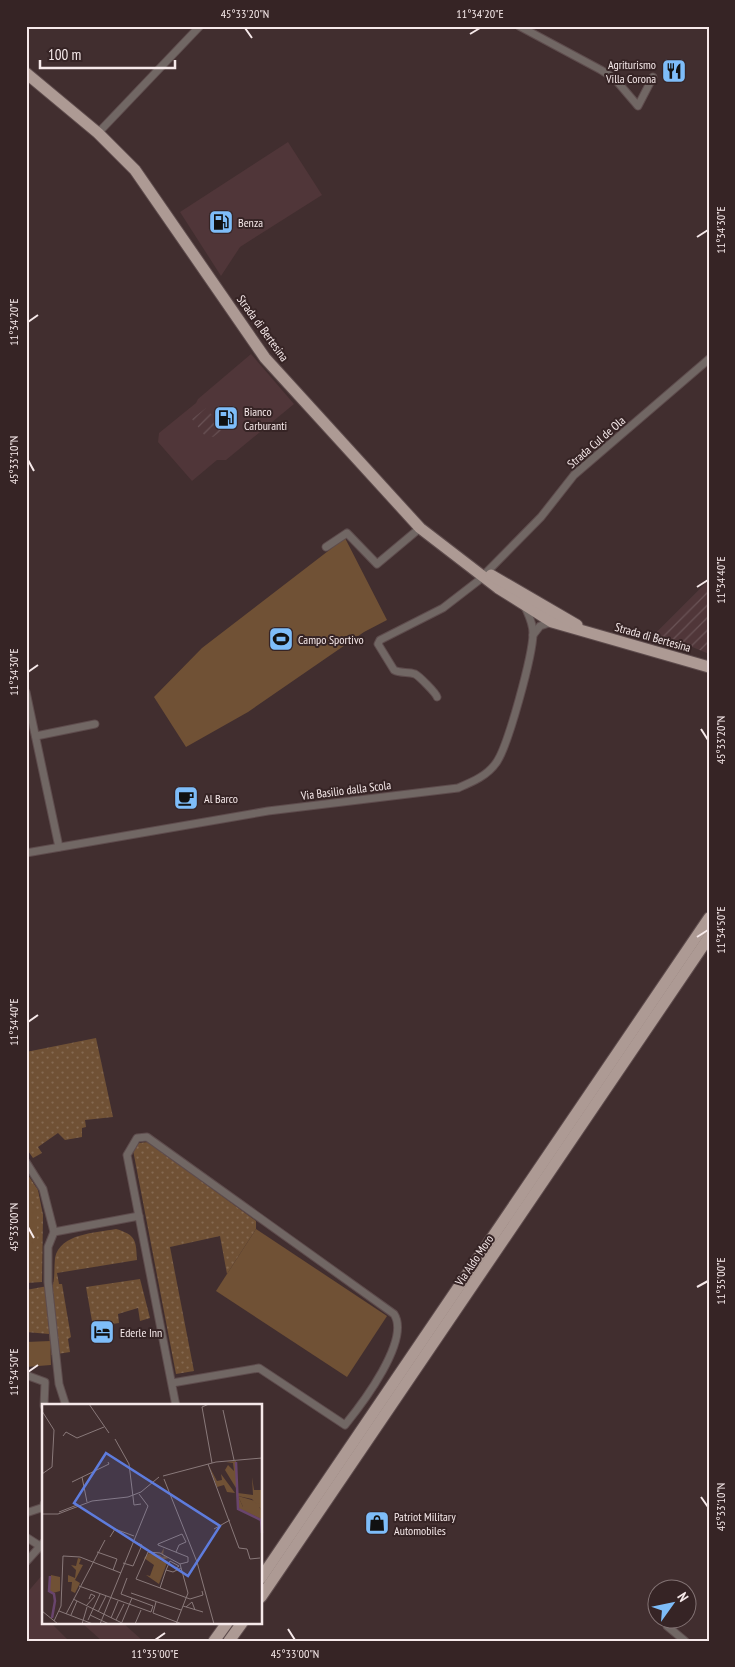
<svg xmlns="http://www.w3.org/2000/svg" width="735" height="1667" viewBox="0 0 735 1667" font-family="'PT Sans Narrow',sans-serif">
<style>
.built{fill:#503639}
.industrial{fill:url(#industrial-furrows)}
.grass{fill:url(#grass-dots)}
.garden{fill:#705135}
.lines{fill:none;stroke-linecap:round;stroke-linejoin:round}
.street-casing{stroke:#5e4c4d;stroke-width:9}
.primary-casing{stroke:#5e4c4d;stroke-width:13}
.street{stroke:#716764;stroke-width:7}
.primary{stroke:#ad9a94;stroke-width:11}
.ticks{fill:none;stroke:#f6e9ea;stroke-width:2}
.labels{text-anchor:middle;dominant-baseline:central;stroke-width:4;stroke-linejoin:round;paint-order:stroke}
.poi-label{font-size:12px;fill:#f6e9ea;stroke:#362425;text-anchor:start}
.street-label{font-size:12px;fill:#f6e9ea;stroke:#362425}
.inset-river{fill:none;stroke:#69456d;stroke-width:2.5}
.inset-road{fill:none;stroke:#89797a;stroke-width:1}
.view{fill:#5e7cdd;fill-opacity:0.15;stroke:#5e7cdd;stroke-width:2.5}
.inset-edge{fill:none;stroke:#f6e9ea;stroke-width:2.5}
.neatline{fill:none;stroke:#f6e9ea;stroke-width:2}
.ticks-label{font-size:12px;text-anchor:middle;fill:#f6e9ea}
</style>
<defs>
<pattern id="industrial-furrows" width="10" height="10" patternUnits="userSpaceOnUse" patternTransform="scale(1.25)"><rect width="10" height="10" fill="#503639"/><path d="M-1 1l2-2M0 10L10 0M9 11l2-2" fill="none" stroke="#6a5356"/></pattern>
<pattern id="grass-dots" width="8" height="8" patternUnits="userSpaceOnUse" patternTransform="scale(1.25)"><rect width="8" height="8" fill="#705135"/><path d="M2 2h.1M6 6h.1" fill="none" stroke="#856a52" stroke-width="1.8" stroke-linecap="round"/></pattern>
</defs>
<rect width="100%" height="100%" fill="#412e2f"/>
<g class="built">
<path d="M 288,142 L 322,195 L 240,247 L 221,276 L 180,212 Z"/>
<path d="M 251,354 L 294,404 L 226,460 L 217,460 L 192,481 L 158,442 L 159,433 L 196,403 L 198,399 Z"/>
<path d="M 44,1573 L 44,1623 L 51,1623 L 69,1641 L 28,1641 L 26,1639 L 26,1594 Z"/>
<path d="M 82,1623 L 123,1623 L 143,1641 L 102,1641 Z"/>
</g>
<g class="industrial">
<path d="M 206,408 L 224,429 L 213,437 L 205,436 L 192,419 Z"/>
<path d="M 709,580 L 709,654 L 690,646 L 650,639 Z"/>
</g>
<g class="grass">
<path d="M 96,1038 L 113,1117 L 85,1120 L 86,1127 L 82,1128 L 82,1137 L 65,1140 L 58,1133 L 38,1147 L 42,1153 L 33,1158 L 26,1148 L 26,1052 Z"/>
<path d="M 148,1142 L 256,1221 L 256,1229 L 227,1274 L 220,1236 L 170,1247 L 194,1371 L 176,1374 L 133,1150 L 139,1143 Z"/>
<path d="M 26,1172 L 38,1190 L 43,1215 L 42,1282 L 26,1283 Z"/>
<path d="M 116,1229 C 136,1235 136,1240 137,1260 L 57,1273 L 59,1284 L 62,1284 L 71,1337 L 68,1339 L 70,1352 L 51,1355 L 49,1334 L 26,1332 L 26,1290 L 53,1285 C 55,1276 54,1267 55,1258 C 60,1233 96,1233 116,1229 Z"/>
<path d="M 140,1279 L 150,1318 L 140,1321 L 138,1308 L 118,1314 L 119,1323 L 93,1327 L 86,1287 Z"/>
</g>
<g class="garden">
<path d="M 345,538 L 387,620 L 364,632 L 248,712 L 186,747 L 154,697 L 202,648 Z"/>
<path d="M 26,1195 L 37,1211 L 37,1247 L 26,1255 Z"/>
<path d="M 256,1229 L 387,1316 L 347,1377 L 216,1291 Z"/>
<path d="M 50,1341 L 51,1365 L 26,1367 L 26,1342 Z"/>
</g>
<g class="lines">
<defs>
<g id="street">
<path d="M 519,26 L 601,70 L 615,79 L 638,106 L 653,77"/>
<path d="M 98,133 L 200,26"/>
<path d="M 326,547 L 347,533 L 377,564 L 420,528"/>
<path d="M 533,635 L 540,626 L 552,622"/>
<path d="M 26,692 L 59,847"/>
<path d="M 437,697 C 436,693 419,676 415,674 C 408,671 401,674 394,670 L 378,644 L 380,640 L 443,608 L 478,581 L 541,517 L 574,475 L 709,359"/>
<path d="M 36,736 L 95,724"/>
<path d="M 26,853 L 268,811 L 458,788 C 472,782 487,776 496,763 C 508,747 533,654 533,633 C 533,623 529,616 525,607"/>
<path d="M 26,1162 L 43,1189 L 54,1232 L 48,1247 L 48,1282 L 59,1384 L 66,1406"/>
<path d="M 54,1232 L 139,1216"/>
<path d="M 26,1375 L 45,1382 L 44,1406"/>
<path d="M 172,1383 L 259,1368 L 345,1425 C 362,1404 411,1340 394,1314 L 147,1137 L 137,1138 L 127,1155 L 176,1406"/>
<path d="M 26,1513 L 44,1507 L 44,1504"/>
<path d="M 26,1537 L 40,1546"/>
<path d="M 26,1562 L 44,1542"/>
<path d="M 667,1626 L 685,1641"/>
</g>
<g id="primary">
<path d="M 26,73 L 98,133 L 135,170 L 265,358 L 420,528 L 498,588 L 552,622 L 709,667"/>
<path d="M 491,575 L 577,625"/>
<path d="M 261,1578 L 709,918"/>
<path d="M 261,1597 L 709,937"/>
<path d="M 214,1641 L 227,1623"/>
<path d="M 229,1641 L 242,1623"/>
</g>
</defs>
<use href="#street" class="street-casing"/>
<use href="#primary" class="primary-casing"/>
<use href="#street" class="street"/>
<use href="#primary" class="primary"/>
</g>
<path class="ticks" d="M 245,28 L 252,38M 470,34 L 480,28M 697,237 L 708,230M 28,322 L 38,315M 28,460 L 34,471M 697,587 L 708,580M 28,672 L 38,665M 701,729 L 708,740M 697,937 L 708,930M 28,1022 L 38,1015M 28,1227 L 34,1238M 697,1287 L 708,1281M 28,1372 L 38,1365M 701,1497 L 708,1507M 288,1629 L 295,1640M 155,1640 L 165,1633"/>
<defs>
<symbol id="restaurant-square" viewBox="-11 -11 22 22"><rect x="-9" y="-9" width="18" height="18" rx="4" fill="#7ebdf9" stroke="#362425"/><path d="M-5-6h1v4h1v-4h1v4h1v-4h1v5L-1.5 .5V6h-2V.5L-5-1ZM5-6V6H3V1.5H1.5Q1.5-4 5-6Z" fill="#111"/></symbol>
<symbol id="fuel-square" viewBox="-11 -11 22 22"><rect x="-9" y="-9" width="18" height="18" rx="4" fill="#7ebdf9" stroke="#362425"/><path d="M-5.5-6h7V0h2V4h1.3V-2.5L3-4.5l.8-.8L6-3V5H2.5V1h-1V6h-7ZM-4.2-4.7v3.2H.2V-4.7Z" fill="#111"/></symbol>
<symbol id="stadium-square" viewBox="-11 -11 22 22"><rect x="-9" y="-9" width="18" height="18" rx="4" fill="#7ebdf9" stroke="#362425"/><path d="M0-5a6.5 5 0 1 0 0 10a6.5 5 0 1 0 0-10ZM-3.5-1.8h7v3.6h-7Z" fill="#111"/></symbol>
<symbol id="cafe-square" viewBox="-11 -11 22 22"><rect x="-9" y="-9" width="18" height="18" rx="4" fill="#7ebdf9" stroke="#362425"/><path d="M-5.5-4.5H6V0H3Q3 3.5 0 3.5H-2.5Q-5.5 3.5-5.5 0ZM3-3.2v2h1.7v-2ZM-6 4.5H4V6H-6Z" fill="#111"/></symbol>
<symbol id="hotel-square" viewBox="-11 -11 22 22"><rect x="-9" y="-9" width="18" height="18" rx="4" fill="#7ebdf9" stroke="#362425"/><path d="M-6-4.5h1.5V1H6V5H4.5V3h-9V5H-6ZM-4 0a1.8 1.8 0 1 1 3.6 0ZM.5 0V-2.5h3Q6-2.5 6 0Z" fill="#111"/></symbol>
<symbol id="shop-square" viewBox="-11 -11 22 22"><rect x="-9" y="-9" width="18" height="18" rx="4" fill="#7ebdf9" stroke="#362425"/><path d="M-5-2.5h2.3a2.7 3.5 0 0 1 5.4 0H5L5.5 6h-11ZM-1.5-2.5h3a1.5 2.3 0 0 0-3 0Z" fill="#111"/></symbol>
</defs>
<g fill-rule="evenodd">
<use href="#restaurant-square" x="660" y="57" width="28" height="28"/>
<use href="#fuel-square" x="207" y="208" width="28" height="28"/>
<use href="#fuel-square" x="212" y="404" width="28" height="28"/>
<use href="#stadium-square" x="267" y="625" width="28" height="28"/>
<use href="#cafe-square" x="172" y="784" width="28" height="28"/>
<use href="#hotel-square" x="88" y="1318" width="28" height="28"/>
<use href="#shop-square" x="363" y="1509" width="28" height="28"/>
</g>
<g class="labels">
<g class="poi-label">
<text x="656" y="64" text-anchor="end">Agriturismo<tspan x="656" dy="14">Villa Corona</tspan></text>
<text x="238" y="222">Benza</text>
<text x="244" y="411">Bianco<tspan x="244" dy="14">Carburanti</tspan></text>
<text x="298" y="639">Campo Sportivo</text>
<text x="204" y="798">Al Barco</text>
<text x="120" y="1332">Ederle Inn</text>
<text x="394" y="1516">Patriot Military<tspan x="394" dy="14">Automobiles</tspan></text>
</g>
<g class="street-label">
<text transform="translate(263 328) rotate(54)">Strada di Bertesina</text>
<text transform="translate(596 442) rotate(-41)">Strada Cul de Ola</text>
<text transform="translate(653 637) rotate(16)">Strada di Bertesina</text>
<text transform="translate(346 790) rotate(-7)">Via Basilio dalla Scola</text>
<text transform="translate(474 1260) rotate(-56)">Via Aldo Moro</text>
</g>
</g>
<g transform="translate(42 1404)">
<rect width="220" height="220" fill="#412e2f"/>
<path d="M 196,92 L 220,99 L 220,107 L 217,103 L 201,103 ZM 122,144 L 121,151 L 127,154 L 118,156 L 125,159 L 117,180 L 104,171 L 108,172 L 112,161 L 102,154 L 107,149 L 122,153 L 119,149 ZM 36,154 L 39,155 L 37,160 L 41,161 L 33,176 L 38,179 L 33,189 L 29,187 L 30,178 L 26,178 L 26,171 L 33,174 L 34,166 L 29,161 L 34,162 Z" fill="#705135"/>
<path d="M 194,57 L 196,89 L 211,91 L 210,73 L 212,86 L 220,86 L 220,99 L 214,100 L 210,95 L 196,92 L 201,103 L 217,103 L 220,107 L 220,121 L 217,114 L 196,104 L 194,84 L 183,66 L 186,61 L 192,67 L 191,59 L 184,58 ZM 167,62 L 175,77 L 180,76 L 179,70 L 193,89 L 185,88 L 182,81 L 175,83 Z" fill="#705135"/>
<path d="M 109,150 L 119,151 L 116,158 L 123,162 L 117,177 L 110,174 L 116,158 L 109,157 ZM 9,171 L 18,173 L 18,187 L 11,189 L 7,187 Z" fill="#705135"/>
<path class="inset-river" d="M 194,58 L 196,105 L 219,116 L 220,129M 8,172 L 7,187 L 12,190 L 13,197 L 10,214"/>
<path class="inset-road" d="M 47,0 L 67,29M 167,0 L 160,3 L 170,59M 181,6 L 192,56M 0,7 L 12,26 L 10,63 L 0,70M 21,32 L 24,28 L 35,34 L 62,23M 73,35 L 87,60 L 92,101 L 99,100M 166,60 L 197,144 L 205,145 L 208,155 L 218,154M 121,72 L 174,58 L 220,54M 40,73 L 45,98M 122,75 L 155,158 L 172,220M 30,78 L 67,60 L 66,58M 17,108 L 35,101M 0,110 L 16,110 L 50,97 L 86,93 L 99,88 L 117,73M 172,125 L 188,116M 68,133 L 73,125 L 92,132M 55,148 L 75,155 L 71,166M 134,148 L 137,141 L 144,138 L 140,130 L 116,140 L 116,141 L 146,153 L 146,158 L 138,160 L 118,149 L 106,148 L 94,175 L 148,195 L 161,191 L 160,187M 81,159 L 91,162 L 100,141 L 91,137M 124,166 L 128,157 L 137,162 L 133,165M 37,182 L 109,208 L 111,202 L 79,190 L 85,174M 118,184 L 124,166 L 131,168 L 139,164M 89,189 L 139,206M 31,195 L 82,220M 114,198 L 111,209 L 140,220M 44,202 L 53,192 L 49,190 L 47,195M 141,202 L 161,208M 144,203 L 150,198 L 153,206M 0,207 L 16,220M 17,207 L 51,220M 56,208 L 64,192M 24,210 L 63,136M 29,211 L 35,197M 48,211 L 67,220M 69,214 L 76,197M 46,216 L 58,190M 74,216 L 82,200M 12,217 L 19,202 L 21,152 L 38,153 L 79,169M 80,218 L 90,194M 40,220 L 45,203M 58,220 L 106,102 L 97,90M 93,220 L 99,206M 134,220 L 146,189 L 138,160"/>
<path class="view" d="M 64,49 L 178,122 L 146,172 L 32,99 Z"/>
<rect width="220" height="220" class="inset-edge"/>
</g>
<rect width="735" height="1667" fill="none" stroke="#362425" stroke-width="55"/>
<g transform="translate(672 1604) rotate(57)"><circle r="24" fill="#362425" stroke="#837374"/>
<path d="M0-4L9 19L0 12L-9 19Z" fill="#7ebdf9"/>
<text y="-8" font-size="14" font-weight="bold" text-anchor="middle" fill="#f6e9ea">N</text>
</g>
<path d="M40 60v8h135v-8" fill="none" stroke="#f6e9ea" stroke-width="2.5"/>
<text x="48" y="60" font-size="15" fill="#f6e9ea" stroke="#362425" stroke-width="4" paint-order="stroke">100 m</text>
<rect x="28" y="28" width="680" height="1612" class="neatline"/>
<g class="ticks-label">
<text x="245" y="18">45°33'20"N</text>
<text x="480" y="18">11°34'20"E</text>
<text transform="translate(721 230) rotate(-90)" y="4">11°34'30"E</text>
<text transform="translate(14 322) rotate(-90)" y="4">11°34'20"E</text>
<text transform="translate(14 460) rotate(-90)" y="4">45°33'10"N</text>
<text transform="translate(721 580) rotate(-90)" y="4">11°34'40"E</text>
<text transform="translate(14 672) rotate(-90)" y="4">11°34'30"E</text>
<text transform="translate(721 740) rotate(-90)" y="4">45°33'20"N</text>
<text transform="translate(721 930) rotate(-90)" y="4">11°34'50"E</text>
<text transform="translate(14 1022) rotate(-90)" y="4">11°34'40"E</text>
<text transform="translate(14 1227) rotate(-90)" y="4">45°33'00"N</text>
<text transform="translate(721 1281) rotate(-90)" y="4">11°35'00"E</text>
<text transform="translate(14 1372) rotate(-90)" y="4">11°34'50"E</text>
<text transform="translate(721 1507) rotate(-90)" y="4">45°33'10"N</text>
<text x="155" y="1658">11°35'00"E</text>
<text x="295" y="1658">45°33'00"N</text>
</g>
</svg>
